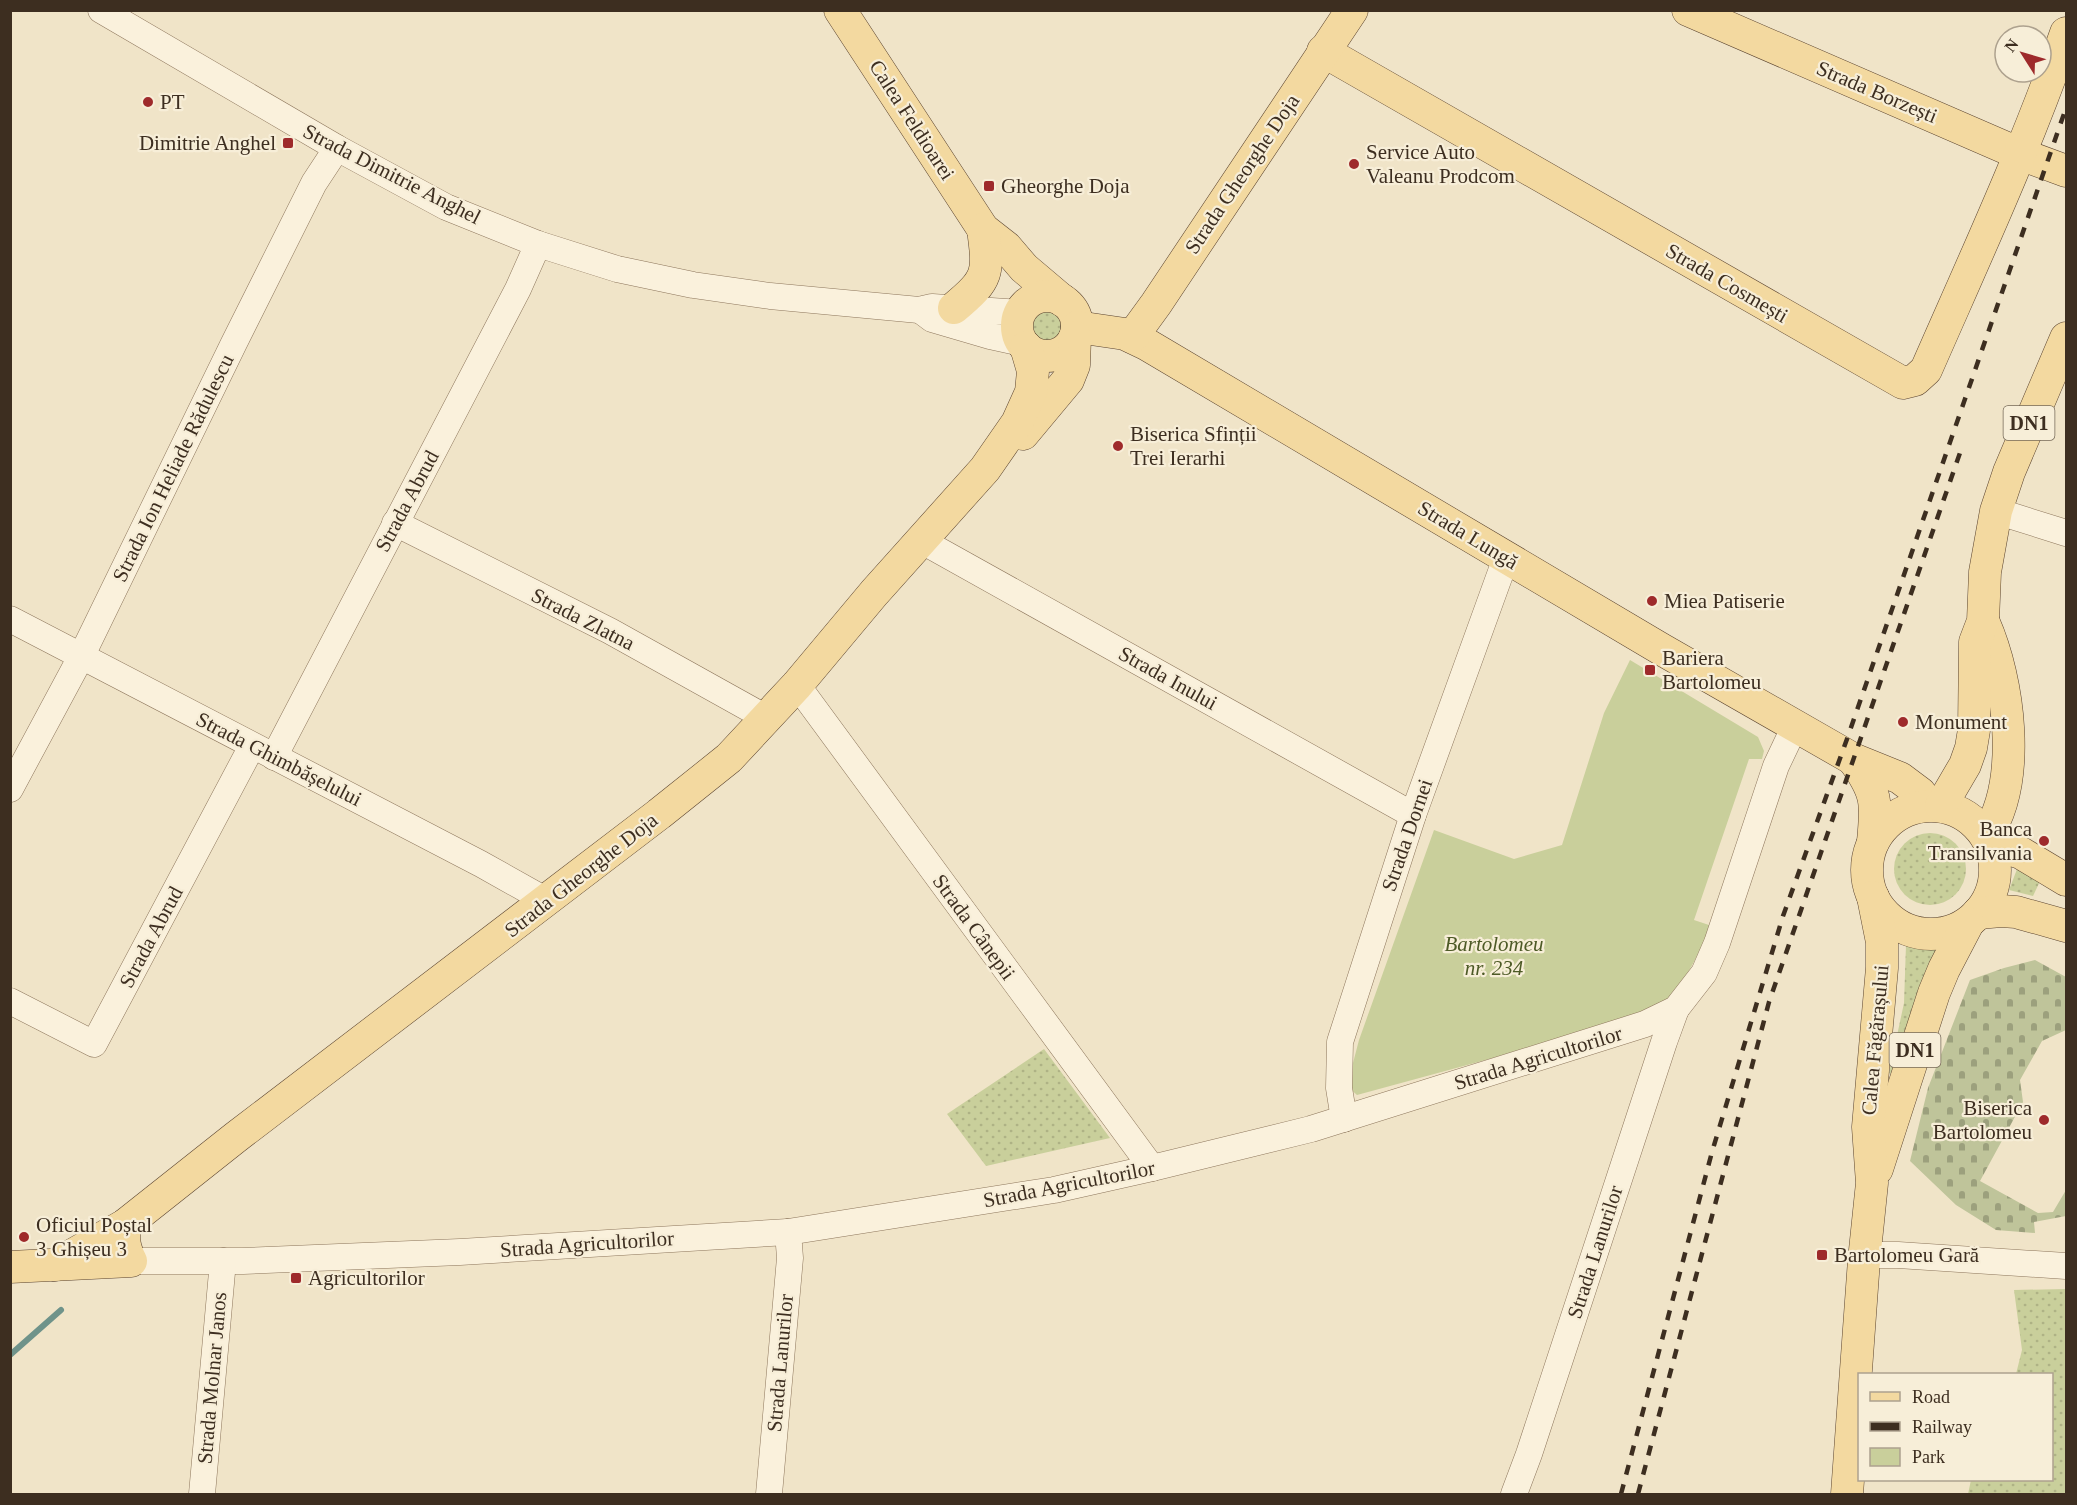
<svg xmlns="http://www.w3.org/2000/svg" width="2077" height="1505" viewBox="0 0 2077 1505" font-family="'Times New Roman',serif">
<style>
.grass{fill:url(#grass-dots)}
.cemetery{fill:url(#cemetery-stones)}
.green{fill:#c9cf9b}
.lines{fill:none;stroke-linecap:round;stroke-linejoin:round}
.stream{stroke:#6f938a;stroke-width:6}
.minor-casing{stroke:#8d765c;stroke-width:27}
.major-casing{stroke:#5b4430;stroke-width:33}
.minor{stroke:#faf1dc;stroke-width:26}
.major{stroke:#f3d9a0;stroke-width:32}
.rail{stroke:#3d2e20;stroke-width:4.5;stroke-dasharray:10 10;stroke-linecap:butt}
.poi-dot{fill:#9e2a2b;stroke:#f7eed8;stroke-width:2}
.labels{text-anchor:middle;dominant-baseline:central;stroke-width:4.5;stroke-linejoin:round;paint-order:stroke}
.shield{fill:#f7eed8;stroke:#756857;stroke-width:1.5}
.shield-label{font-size:20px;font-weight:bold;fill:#3d2e20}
.street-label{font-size:21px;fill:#3d2e20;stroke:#f7eed8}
.poi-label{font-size:21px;fill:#3d2e20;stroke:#f7eed8;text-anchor:start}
.park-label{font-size:21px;font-style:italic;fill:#4d5a26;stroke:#f7eed8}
</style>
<defs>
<pattern id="grass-dots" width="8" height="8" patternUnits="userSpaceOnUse" patternTransform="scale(1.5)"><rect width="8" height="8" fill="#c9cf9b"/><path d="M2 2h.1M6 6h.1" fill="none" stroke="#aeb285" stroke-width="1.8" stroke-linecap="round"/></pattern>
<pattern id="cemetery-stones" width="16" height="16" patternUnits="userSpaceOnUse" patternTransform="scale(1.5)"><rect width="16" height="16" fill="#bfc49a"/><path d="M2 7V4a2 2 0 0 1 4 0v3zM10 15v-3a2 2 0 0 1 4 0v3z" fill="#9ca07d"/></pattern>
</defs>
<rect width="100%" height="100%" fill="#f0e4c8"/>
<g class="grass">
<circle cx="1047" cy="326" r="17"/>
<circle cx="1930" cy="869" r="36"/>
<path d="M 2019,864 L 2042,877 L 2033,896 L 2009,890 Z"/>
<path d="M 1906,945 L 1941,946 L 1893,1074 L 1889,1073 L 1904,1003 Z"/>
<path d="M 1044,1049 L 1110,1138 L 986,1166 L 947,1114 Z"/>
<path d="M 2066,1289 L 2066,1494 L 1968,1494 L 1971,1480 L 2052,1480 L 2052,1374 L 2016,1374 L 2022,1350 L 2014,1290 Z"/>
</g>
<path class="cemetery" d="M 2035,960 L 2066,977 L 2066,1030 L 2042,1041 L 2020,1080 L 2023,1102 L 1980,1181 L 2038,1213 L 2053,1212 L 2066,1190 L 2066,1216 L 2034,1222 L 2035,1233 L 1996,1230 L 1956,1205 L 1910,1161 L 1928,1088 L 1970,980 L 2004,968 Z"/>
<path class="green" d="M 1630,660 L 1758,737 L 1764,751 L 1762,759 L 1749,759 L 1694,920 L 1712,926 C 1697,955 1684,989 1656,1008 L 1526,1049 L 1357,1095 L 1347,1086 L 1359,1040 L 1434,830 L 1514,859 L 1562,845 L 1604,713 Z"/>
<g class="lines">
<path class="stream" d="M 10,1355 L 61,1310"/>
<defs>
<g id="minor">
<path d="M 101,10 L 337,148 L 446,207 L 538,244 L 617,269 L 693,285 L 770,296 L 919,310 L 932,307 L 1020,313"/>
<path d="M 924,313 L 932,319 L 990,336 L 1022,343"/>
<path d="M 1996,511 L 2066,533"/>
<path d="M 395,523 L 610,631 L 768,719"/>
<path d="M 922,541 L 1413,815"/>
<path d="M 10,619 L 481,864 L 547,901"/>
<path d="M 797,685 L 1152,1168"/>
<path d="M 274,757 L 518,289 L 538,244"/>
<path d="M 10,789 L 82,655 L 234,343 L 314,183 L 337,148"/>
<path d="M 10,1001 L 94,1044 L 252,746"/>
<path d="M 1344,1119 L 1339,1088 L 1340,1042 L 1413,815 L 1506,558"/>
<path d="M 1864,1255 L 1898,1255 L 2066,1266"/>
<path d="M 131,1261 L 243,1261 L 460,1252 L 788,1232 L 1054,1190 L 1152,1168 L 1311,1129 L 1645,1024 L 1676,1009 L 1704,973 L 1717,943 L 1776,766 L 1795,726"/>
<path d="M 202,1494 L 223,1261"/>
<path d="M 769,1494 L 790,1258 L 788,1232"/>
<path d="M 1514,1494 L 1529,1454 L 1664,1042 L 1676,1009"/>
</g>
<g id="major">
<path d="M 840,10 L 983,229 L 1006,247 L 1024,268 L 1063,301"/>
<path d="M 1688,10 L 2020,154 L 2066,171"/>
<path d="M 1323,51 L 1903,383 L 1915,380 L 1926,370 C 1975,258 2026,148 2066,33"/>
<circle cx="1047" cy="326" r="30"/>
<path d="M 954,308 C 989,279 989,273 983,229"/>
<path d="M 1077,327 L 1125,334 L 1146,344 L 1661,649 L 1853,759 L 1900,778 L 1920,793 L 1928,805"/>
<path d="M 1132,337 L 1156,304 L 1352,10"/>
<path d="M 1023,434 L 1068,380 L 1074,365 L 1075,337"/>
<path d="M 1984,623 C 2009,680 2023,781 1986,836"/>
<path d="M 1853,759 C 1877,792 1877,802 1873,842"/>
<circle cx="1931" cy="870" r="64"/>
<path d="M 1941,806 L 1965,765 L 1971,748 L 1974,730 L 1975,642 L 1983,621 L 1985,572 L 1996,511 L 2009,472 L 2066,338"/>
<path d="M 1990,843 L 2021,853 L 2066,880"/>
<path d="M 1978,913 L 2001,911 L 2016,912 L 2066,926"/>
<path d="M 1877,1169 L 1934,993 L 1944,969 L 1968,923"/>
<path d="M 55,1265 L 125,1225 L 236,1137 L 659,814 L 729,758 L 797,685 L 874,593 L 985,469 L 1017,423 L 1031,392 L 1033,371 L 1026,347"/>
<path d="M 10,1267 L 131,1261 C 124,1248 123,1239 125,1225"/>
<path d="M 1847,1494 L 1864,1260 L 1872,1183 L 1868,1127 L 1882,968 L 1882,942 L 1873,897"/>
</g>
</defs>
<use href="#minor" class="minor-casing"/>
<use href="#major" class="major-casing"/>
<use href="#minor" class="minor"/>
<use href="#major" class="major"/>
<g class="rail">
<path d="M 1621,1494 L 1712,1152 L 1783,916 L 1847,739 L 2066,108"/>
<path d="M 1638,1494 L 1769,1002 L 1961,450"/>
</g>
</g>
<g class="poi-dot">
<circle cx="148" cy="102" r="6"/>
<rect x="282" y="137" width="12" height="12" rx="3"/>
<circle cx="1354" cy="164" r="6"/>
<rect x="983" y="180" width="12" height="12" rx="3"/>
<circle cx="1118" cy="446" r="6"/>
<circle cx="1652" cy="601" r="6"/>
<rect x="1644" y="664" width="12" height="12" rx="3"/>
<circle cx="1903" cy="722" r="6"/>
<circle cx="2044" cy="841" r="6"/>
<circle cx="2044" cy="1120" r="6"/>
<circle cx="24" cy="1237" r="6"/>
<rect x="1816" y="1249" width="12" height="12" rx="3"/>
<rect x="290" y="1272" width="12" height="12" rx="3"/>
</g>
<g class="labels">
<g class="shield">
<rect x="2003.5" y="406" width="51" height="34" rx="4.5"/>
<rect x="1889.5" y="1033" width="51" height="34" rx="4.5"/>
</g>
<g class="shield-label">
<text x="2029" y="423">DN1</text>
<text x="1915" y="1050">DN1</text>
</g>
<g class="street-label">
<text transform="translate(1877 92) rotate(23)">Strada Borzești</text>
<text transform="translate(912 120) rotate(57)">Calea Feldioarei</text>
<text transform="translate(392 174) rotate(27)">Strada Dimitrie Anghel</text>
<text transform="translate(1242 174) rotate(-56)">Strada Gheorghe Doja</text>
<text transform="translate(1727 283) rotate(30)">Strada Cosmești</text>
<text transform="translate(173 468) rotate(-64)">Strada Ion Heliade Rădulescu</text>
<text transform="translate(407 501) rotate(-62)">Strada Abrud</text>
<text transform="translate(1468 535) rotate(31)">Strada Lungă</text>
<text transform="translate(583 619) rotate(27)">Strada Zlatna</text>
<text transform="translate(1168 678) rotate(29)">Strada Inului</text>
<text transform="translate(279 759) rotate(27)">Strada Ghimbășelului</text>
<text transform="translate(1407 835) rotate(-71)">Strada Dornei</text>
<text transform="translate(581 875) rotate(-38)">Strada Gheorghe Doja</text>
<text transform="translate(974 927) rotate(54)">Strada Cânepii</text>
<text transform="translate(151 937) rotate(-62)">Strada Abrud</text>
<text transform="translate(1875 1040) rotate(-85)">Calea Făgărașului</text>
<text transform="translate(1538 1058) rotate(-17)">Strada Agricultorilor</text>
<text transform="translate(1069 1184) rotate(-11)">Strada Agricultorilor</text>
<text transform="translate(587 1244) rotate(-4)">Strada Agricultorilor</text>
<text transform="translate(1595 1252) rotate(-72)">Strada Lanurilor</text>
<text transform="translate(780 1363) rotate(-85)">Strada Lanurilor</text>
<text transform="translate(212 1378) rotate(-85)">Strada Molnar Janos</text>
</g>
<g class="poi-label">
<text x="160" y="102">PT</text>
<text x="276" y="143" text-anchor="end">Dimitrie Anghel</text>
<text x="1366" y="152">Service Auto<tspan x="1366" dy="24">Valeanu Prodcom</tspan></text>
<text x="1001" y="186">Gheorghe Doja</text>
<text x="1130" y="434">Biserica Sfinții<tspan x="1130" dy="24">Trei Ierarhi</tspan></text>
<text x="1664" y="601">Miea Patiserie</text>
<text x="1662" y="658">Bariera<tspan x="1662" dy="24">Bartolomeu</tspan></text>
<text x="1915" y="722">Monument</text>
<text x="2032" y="829" text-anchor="end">Banca<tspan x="2032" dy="24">Transilvania</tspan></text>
<text x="2032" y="1108" text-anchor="end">Biserica<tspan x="2032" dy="24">Bartolomeu</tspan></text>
<text x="36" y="1225">Oficiul Poștal<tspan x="36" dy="24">3 Ghișeu 3</tspan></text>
<text x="1834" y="1255">Bartolomeu Gară</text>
<text x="308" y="1278">Agricultorilor</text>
</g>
<g class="park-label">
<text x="1494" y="944">Bartolomeu<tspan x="1494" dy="24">nr. 234</tspan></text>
</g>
</g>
<rect width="2077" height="1505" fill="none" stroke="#3d2e20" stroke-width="24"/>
<rect x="1858" y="1373" width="195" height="108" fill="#f7eed8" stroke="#ada18e" stroke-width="1.5"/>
<rect x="1870" y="1392" width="30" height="9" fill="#f3d9a0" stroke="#ada18e" stroke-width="1.5"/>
<text x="1912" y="1403" font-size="18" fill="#3d2e20">Road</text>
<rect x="1870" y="1422" width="30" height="9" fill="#3d2e20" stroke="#ada18e" stroke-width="1.5"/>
<text x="1912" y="1433" font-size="18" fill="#3d2e20">Railway</text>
<rect x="1870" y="1448" width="30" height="18" fill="#c9cf9b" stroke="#ada18e" stroke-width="1.5"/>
<text x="1912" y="1463" font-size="18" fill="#3d2e20">Park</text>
<g transform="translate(2023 54) rotate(307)"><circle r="28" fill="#f7eed8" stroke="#ada18e" stroke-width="1.5"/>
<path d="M0-4.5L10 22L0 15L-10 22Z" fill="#9e2a2b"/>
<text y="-9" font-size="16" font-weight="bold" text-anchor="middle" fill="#3d2e20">N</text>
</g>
</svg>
